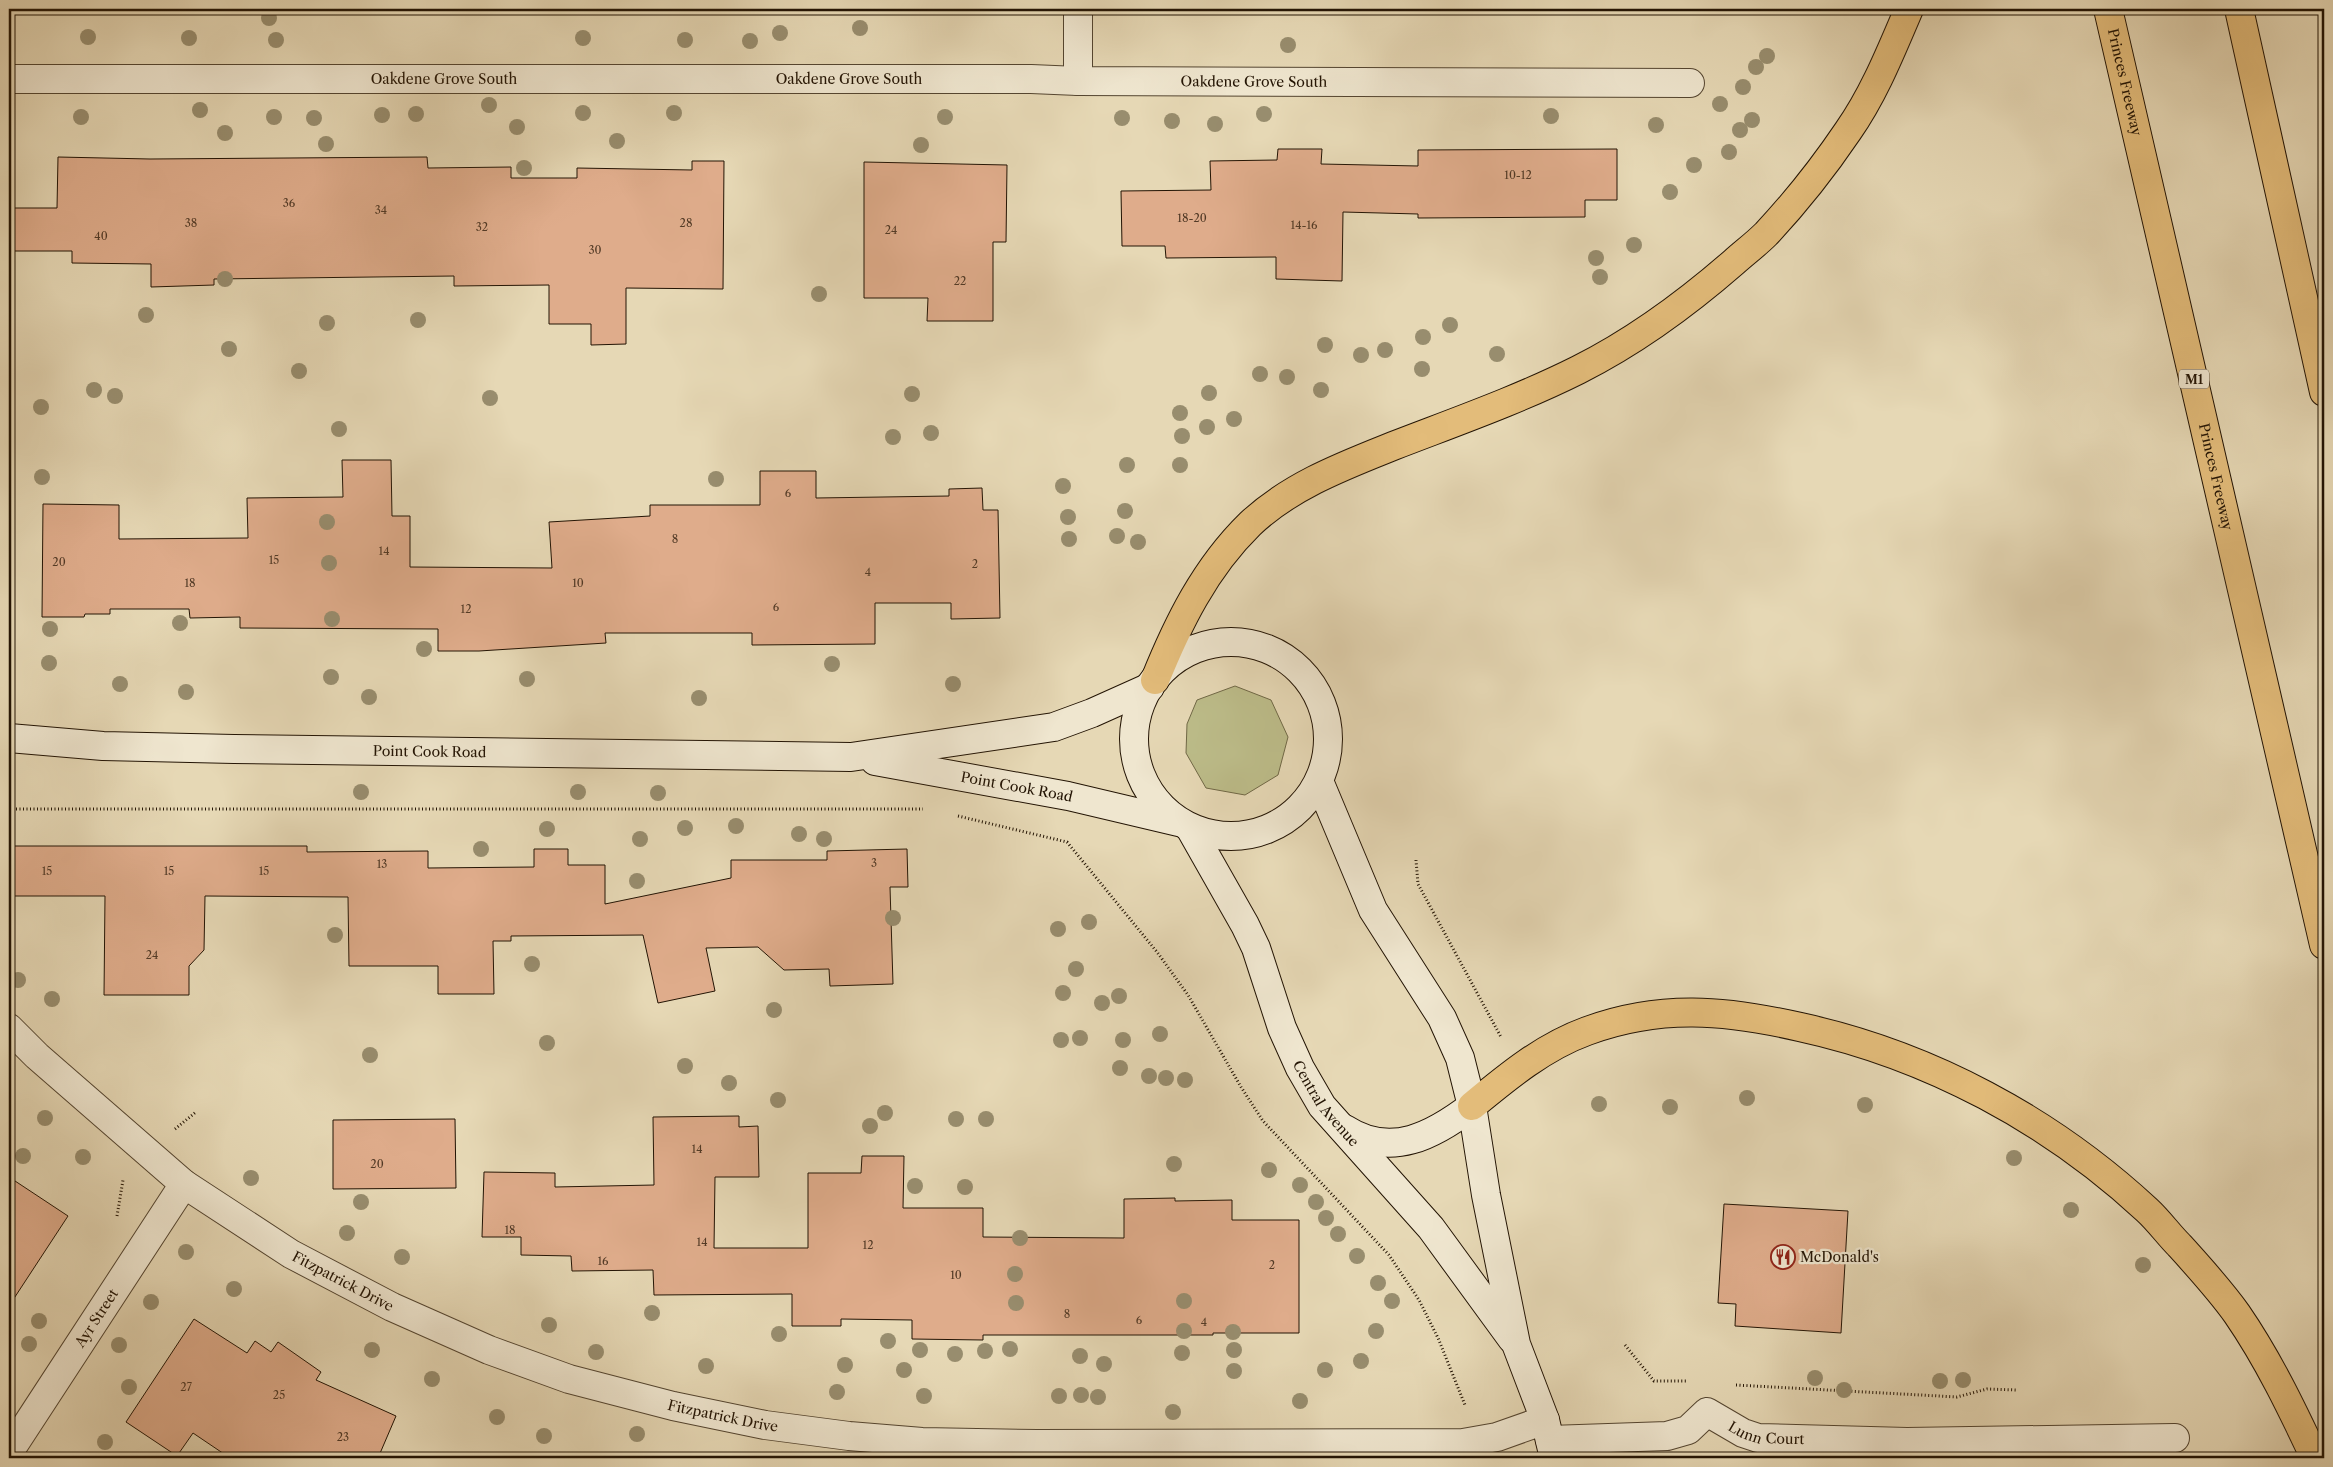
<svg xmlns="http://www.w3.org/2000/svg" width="2333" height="1467" viewBox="0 0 2333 1467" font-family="'Libre Caslon Text',serif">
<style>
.green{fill:#bcbc89;stroke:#706846}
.building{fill:#dfac8b;stroke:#231404}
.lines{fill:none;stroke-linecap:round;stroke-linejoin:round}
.street-casing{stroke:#544530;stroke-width:30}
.secondary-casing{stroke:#231404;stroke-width:30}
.highway-casing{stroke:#231404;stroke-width:30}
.path{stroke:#231404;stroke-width:3;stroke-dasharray:1 2.5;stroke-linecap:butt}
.street{stroke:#efe6cf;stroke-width:28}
.secondary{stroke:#efe6cf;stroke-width:28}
.highway{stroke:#e3bc7a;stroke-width:28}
.tree{fill:#988d6e}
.labels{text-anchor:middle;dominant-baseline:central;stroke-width:4.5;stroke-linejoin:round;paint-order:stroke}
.number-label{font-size:11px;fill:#523a26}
.shield{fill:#efe6cf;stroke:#605341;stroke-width:1}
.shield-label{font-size:12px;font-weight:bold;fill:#231404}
.street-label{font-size:14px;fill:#231404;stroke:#efe6cf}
.poi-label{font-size:14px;fill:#231404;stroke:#efe6cf;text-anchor:start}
</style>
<rect width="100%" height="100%" fill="#e6d8b5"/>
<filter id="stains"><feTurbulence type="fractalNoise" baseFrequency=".004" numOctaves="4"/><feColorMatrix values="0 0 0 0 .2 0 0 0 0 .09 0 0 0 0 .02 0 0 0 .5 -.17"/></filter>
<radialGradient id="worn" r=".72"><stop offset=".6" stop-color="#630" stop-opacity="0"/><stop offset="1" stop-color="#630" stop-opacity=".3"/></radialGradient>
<path class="green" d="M 1235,686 L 1271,700 L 1288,737 L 1278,775 L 1245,795 L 1206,788 L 1186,753 L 1187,724 L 1197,700 Z"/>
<g class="building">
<path d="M 1278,149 L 1322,149 L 1321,164 L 1418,166 L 1418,150 L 1617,149 L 1617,200 L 1585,200 L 1585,217 L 1418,218 L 1418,214 L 1343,212 L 1342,281 L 1276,279 L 1276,257 L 1166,258 L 1165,246 L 1122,246 L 1121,191 L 1211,190 L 1210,161 L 1277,160 Z"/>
<path d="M 58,157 L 150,159 L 427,157 L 428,168 L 511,167 L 511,178 L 577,178 L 577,168 L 692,170 L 692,161 L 724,161 L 723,289 L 626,288 L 626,344 L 591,345 L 591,324 L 549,324 L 549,285 L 454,286 L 454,276 L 214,279 L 214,285 L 151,287 L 151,264 L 72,263 L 72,251 L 9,251 L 9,208 L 57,208 Z"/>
<path d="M 864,162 L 1007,165 L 1006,242 L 993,242 L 993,321 L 927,321 L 928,298 L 864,298 Z"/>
<path d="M 342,460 L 391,460 L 392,516 L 410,516 L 410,567 L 552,568 L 549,522 L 650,516 L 650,505 L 760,505 L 760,471 L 816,471 L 816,498 L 949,496 L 949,489 L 982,488 L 983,510 L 998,510 L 1000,618 L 951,619 L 951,603 L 875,603 L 875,644 L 752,645 L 752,633 L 605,633 L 606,643 L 479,651 L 438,651 L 438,629 L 240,628 L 240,617 L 190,618 L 189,609 L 110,609 L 110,614 L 85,614 L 84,617 L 42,617 L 43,504 L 119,505 L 119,539 L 248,538 L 247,498 L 343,497 Z"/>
<path d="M 9,846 L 307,846 L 307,852 L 428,851 L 428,868 L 534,867 L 534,849 L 568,849 L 568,865 L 605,865 L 605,904 L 731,878 L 731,860 L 827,860 L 827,851 L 907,849 L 908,887 L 890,887 L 893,984 L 830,986 L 829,969 L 784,970 L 758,947 L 706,948 L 715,991 L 658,1003 L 643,935 L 511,936 L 511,941 L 493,941 L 494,994 L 438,994 L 438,966 L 349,966 L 348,897 L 205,896 L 204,950 L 189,966 L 189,995 L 104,995 L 105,896 L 9,896 Z"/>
<path d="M 739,1116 L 739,1127 L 758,1126 L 759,1177 L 715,1177 L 714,1248 L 808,1248 L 808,1173 L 861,1173 L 862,1156 L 904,1156 L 903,1208 L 983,1208 L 983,1237 L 1124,1238 L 1124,1199 L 1175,1198 L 1175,1201 L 1232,1200 L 1232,1220 L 1299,1220 L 1299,1333 L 1213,1333 L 1213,1335 L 983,1335 L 983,1340 L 912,1339 L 912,1320 L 841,1319 L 841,1326 L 792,1326 L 792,1294 L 654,1295 L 653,1270 L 572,1271 L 571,1256 L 521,1255 L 521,1237 L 482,1237 L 484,1172 L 555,1173 L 555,1187 L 654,1185 L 653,1117 Z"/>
<path d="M 455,1119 L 456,1188 L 333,1189 L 333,1120 Z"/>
<path d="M 9,1177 L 68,1216 L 9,1306 Z"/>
<path d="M 1724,1204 L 1848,1211 L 1841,1333 L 1735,1326 L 1736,1304 L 1718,1303 Z"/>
<path d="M 194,1319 L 247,1353 L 255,1341 L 271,1352 L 278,1342 L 321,1372 L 316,1380 L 396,1416 L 378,1458 L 230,1458 L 193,1433 L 177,1456 L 126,1422 Z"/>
</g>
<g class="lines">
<defs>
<g id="street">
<path d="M 1078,9 L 1078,81"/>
<path id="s1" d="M 9,79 L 1031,79 L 1078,81 L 1690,83"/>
<path id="s2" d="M 9,1028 L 37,1056 L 184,1184 L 291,1254 L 392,1307 L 489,1350 L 569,1379 L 673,1406 L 765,1425 L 849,1436 L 922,1442 L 1037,1444 L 1463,1443 L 1497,1437 L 1545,1420"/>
<path id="s3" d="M 1550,1440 L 1667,1436 L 1688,1430 L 1707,1412 L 1743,1433 L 1758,1438 L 1907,1442 L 2175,1438"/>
<path id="s4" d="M 9,1452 L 184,1184"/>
</g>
<g id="secondary">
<circle cx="1231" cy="739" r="97"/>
<path id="s5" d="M 9,738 L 103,746 L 234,749 L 851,757 L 1054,727 L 1092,713 L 1150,687"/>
<path id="s6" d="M 875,761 L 1068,796 L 1178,822"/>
<path d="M 1319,781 L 1373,910 L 1442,1018 L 1460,1058 L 1472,1106 L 1486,1195 L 1516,1344 L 1545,1420 L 1554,1458"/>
<path id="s7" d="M 1190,828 L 1245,925 L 1256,948 L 1282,1028 L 1300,1068 L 1322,1106 L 1431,1228 L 1512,1339"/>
<path d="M 1345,1129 C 1391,1159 1434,1135 1472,1106"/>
</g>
<g id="highway">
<path id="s8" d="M 2108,9 L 2324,945"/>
<path d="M 2239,9 L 2324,392"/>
<path d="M 1155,680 C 1178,623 1205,568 1250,524 C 1290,486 1343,466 1393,446 C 1455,422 1518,400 1578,370 C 1634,342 1687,303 1734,262 C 1744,253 1756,244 1766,234 C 1796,202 1823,168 1848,131 C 1874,94 1891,51 1909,9"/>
<path d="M 1472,1106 C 1507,1077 1543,1047 1587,1031 C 1660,1004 1725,1010 1800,1027 C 1929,1055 2050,1120 2147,1210 C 2159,1221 2168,1234 2179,1245 C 2199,1267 2220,1290 2237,1314 C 2268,1359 2292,1409 2315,1458"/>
</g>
</defs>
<use href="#street" class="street-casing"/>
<use href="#secondary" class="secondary-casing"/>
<use href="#highway" class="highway-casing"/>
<g class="path">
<path d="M 9,809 L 923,809"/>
<path d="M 958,816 L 1067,842 L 1157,952 L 1188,995 L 1241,1087 L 1263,1121 L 1389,1255 L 1419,1300 L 1438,1338 L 1465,1405"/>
<path d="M 1416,860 L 1418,884 L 1501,1037"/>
<path d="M 175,1129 L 196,1112"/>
<path d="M 117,1216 L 123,1180"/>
<path d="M 1625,1345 L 1654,1381 L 1687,1381"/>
<path d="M 1736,1385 L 1957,1397 L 1987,1389 L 2016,1390"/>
</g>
<use href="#street" class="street"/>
<use href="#secondary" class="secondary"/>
<use href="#highway" class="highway"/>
</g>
<g class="tree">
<circle cx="269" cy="18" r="8"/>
<circle cx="860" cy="28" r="8"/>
<circle cx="780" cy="33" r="8"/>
<circle cx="88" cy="37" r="8"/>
<circle cx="189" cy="38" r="8"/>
<circle cx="583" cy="38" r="8"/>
<circle cx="276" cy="40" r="8"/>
<circle cx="685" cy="40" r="8"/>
<circle cx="750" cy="41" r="8"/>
<circle cx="1288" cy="45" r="8"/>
<circle cx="1767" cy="56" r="8"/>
<circle cx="1756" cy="67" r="8"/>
<circle cx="1743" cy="87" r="8"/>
<circle cx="1720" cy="104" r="8"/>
<circle cx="489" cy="105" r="8"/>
<circle cx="200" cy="110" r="8"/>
<circle cx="583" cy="113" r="8"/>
<circle cx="674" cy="113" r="8"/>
<circle cx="416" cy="114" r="8"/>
<circle cx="1264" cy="114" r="8"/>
<circle cx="382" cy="115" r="8"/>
<circle cx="1551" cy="116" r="8"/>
<circle cx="81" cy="117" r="8"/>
<circle cx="274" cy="117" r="8"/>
<circle cx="945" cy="117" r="8"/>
<circle cx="314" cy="118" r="8"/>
<circle cx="1122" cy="118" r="8"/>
<circle cx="1752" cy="120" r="8"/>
<circle cx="1172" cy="121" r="8"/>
<circle cx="1215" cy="124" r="8"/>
<circle cx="1656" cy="125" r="8"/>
<circle cx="517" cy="127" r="8"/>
<circle cx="1740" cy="130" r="8"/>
<circle cx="225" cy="133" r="8"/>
<circle cx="617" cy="141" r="8"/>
<circle cx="326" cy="144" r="8"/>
<circle cx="921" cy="145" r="8"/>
<circle cx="1729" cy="152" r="8"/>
<circle cx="1694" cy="165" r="8"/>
<circle cx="524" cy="168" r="8"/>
<circle cx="1670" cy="192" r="8"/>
<circle cx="1634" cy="245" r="8"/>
<circle cx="1596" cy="258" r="8"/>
<circle cx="1600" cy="277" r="8"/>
<circle cx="225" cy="279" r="8"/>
<circle cx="819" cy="294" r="8"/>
<circle cx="146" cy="315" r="8"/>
<circle cx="418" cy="320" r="8"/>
<circle cx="327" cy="323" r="8"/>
<circle cx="1450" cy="325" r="8"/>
<circle cx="1423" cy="337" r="8"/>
<circle cx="1325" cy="345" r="8"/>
<circle cx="229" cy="349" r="8"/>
<circle cx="1385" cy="350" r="8"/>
<circle cx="1497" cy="354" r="8"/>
<circle cx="1361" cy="355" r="8"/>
<circle cx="1422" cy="369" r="8"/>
<circle cx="299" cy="371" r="8"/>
<circle cx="1260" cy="374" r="8"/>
<circle cx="1287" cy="377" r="8"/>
<circle cx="94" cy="390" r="8"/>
<circle cx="1321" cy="390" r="8"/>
<circle cx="1209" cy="393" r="8"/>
<circle cx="912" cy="394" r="8"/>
<circle cx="115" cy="396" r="8"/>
<circle cx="490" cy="398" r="8"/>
<circle cx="41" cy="407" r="8"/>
<circle cx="1180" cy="413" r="8"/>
<circle cx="1234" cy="419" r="8"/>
<circle cx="1207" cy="427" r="8"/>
<circle cx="339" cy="429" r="8"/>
<circle cx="931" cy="433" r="8"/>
<circle cx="1182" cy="436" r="8"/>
<circle cx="893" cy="437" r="8"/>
<circle cx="1127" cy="465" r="8"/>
<circle cx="1180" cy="465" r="8"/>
<circle cx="42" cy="477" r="8"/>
<circle cx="716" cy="479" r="8"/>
<circle cx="1063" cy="486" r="8"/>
<circle cx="1125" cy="511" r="8"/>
<circle cx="1068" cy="517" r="8"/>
<circle cx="327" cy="522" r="8"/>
<circle cx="1117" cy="536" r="8"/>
<circle cx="1069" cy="539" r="8"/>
<circle cx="1138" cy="542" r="8"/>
<circle cx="329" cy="563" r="8"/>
<circle cx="332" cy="619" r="8"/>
<circle cx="180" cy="623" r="8"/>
<circle cx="50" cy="629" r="8"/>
<circle cx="424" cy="649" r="8"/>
<circle cx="49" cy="663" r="8"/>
<circle cx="832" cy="664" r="8"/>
<circle cx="331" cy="677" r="8"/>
<circle cx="527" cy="679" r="8"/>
<circle cx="120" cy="684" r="8"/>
<circle cx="953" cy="684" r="8"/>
<circle cx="186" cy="692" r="8"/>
<circle cx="369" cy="697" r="8"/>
<circle cx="699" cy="698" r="8"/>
<circle cx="361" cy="792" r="8"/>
<circle cx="578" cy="792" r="8"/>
<circle cx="658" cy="793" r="8"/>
<circle cx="736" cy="826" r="8"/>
<circle cx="685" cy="828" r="8"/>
<circle cx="547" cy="829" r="8"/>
<circle cx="799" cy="834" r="8"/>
<circle cx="640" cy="839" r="8"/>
<circle cx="824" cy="839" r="8"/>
<circle cx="481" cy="849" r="8"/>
<circle cx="637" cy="881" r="8"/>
<circle cx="893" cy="918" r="8"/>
<circle cx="1089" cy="922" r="8"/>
<circle cx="1058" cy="929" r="8"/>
<circle cx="335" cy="935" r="8"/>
<circle cx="532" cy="964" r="8"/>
<circle cx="1076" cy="969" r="8"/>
<circle cx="18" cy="980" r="8"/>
<circle cx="1063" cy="993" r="8"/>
<circle cx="1119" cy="996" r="8"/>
<circle cx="52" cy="999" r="8"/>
<circle cx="1102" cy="1003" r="8"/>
<circle cx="774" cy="1010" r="8"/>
<circle cx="1160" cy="1034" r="8"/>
<circle cx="1080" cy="1038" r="8"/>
<circle cx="1061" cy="1040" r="8"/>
<circle cx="1123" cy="1040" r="8"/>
<circle cx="547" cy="1043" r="8"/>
<circle cx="370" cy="1055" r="8"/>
<circle cx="685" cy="1066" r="8"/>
<circle cx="1120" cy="1068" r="8"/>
<circle cx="1149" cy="1076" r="8"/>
<circle cx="1166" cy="1078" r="8"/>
<circle cx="1185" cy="1080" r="8"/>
<circle cx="729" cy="1083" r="8"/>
<circle cx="1747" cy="1098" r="8"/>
<circle cx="778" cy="1100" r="8"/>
<circle cx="1599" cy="1104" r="8"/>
<circle cx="1865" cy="1105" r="8"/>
<circle cx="1670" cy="1107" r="8"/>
<circle cx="885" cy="1113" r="8"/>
<circle cx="45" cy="1118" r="8"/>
<circle cx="956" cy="1119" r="8"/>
<circle cx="986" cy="1119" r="8"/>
<circle cx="870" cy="1126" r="8"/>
<circle cx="23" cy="1156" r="8"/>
<circle cx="83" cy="1157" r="8"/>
<circle cx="2014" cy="1158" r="8"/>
<circle cx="1174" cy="1164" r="8"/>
<circle cx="1269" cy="1170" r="8"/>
<circle cx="251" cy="1178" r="8"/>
<circle cx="1300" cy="1185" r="8"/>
<circle cx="915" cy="1186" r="8"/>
<circle cx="965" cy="1187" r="8"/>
<circle cx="361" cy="1202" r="8"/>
<circle cx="1316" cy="1202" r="8"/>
<circle cx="2071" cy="1210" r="8"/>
<circle cx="1326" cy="1218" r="8"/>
<circle cx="347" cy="1233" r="8"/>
<circle cx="1338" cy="1234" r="8"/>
<circle cx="1020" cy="1238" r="8"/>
<circle cx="186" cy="1252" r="8"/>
<circle cx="1357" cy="1256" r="8"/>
<circle cx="402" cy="1257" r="8"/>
<circle cx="2143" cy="1265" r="8"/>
<circle cx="1015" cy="1274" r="8"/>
<circle cx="1378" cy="1283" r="8"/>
<circle cx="234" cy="1289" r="8"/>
<circle cx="1184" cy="1301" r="8"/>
<circle cx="1392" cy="1301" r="8"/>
<circle cx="151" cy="1302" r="8"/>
<circle cx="1016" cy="1303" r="8"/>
<circle cx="652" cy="1313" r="8"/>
<circle cx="39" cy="1321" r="8"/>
<circle cx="549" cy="1325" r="8"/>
<circle cx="1184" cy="1331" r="8"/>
<circle cx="1376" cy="1331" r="8"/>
<circle cx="1233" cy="1332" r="8"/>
<circle cx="779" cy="1334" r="8"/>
<circle cx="888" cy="1341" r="8"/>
<circle cx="29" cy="1344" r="8"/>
<circle cx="119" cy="1345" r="8"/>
<circle cx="1010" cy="1349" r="8"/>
<circle cx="372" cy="1350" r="8"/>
<circle cx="920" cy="1350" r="8"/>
<circle cx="1234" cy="1350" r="8"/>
<circle cx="985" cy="1351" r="8"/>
<circle cx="596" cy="1352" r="8"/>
<circle cx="1182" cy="1353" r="8"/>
<circle cx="955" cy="1354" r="8"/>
<circle cx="1080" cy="1356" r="8"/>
<circle cx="1361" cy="1361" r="8"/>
<circle cx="1104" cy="1364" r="8"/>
<circle cx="845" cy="1365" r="8"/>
<circle cx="706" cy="1366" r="8"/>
<circle cx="904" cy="1370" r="8"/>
<circle cx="1325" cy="1370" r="8"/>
<circle cx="1234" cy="1371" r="8"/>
<circle cx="1815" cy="1378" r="8"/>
<circle cx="432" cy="1379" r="8"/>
<circle cx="1963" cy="1380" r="8"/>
<circle cx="1940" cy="1381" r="8"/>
<circle cx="129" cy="1387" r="8"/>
<circle cx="1844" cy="1390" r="8"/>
<circle cx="837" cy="1392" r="8"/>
<circle cx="1081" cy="1395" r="8"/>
<circle cx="924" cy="1396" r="8"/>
<circle cx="1059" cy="1396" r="8"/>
<circle cx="1098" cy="1397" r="8"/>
<circle cx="1300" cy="1401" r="8"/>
<circle cx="1173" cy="1412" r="8"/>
<circle cx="497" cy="1417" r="8"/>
<circle cx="637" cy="1434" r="8"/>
<circle cx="544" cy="1436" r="8"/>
<circle cx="105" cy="1442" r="8"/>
</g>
<defs>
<symbol id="restaurant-ring" viewBox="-11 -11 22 22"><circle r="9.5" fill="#efe6cf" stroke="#8f2418" stroke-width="1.5"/><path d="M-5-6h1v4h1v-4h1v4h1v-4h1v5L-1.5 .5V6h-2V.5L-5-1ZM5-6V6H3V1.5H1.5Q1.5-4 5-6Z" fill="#8f2418"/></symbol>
</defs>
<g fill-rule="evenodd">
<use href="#restaurant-ring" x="1769" y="1243" width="28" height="28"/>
</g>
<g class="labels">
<g class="number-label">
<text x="1518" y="175">10-12</text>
<text x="289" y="203">36</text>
<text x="381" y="210">34</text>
<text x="1192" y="218">18-20</text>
<text x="191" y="223">38</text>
<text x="686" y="223">28</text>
<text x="1304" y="225">14-16</text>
<text x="482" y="227">32</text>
<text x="891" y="230">24</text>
<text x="101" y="236">40</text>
<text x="595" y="250">30</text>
<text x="960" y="281">22</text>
<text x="788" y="493">6</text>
<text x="675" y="539">8</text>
<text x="384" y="551">14</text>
<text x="274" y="560">15</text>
<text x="59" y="562">20</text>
<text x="975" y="564">2</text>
<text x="868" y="572">4</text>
<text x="190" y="583">18</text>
<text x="578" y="583">10</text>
<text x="776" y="607">6</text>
<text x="466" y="609">12</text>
<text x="874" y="863">3</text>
<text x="382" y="864">13</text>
<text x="47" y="871">15</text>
<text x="169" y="871">15</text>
<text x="264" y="871">15</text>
<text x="152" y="955">24</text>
<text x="697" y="1149">14</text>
<text x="377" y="1164">20</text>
<text x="510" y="1230">18</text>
<text x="702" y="1242">14</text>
<text x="868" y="1245">12</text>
<text x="603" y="1261">16</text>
<text x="1272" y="1265">2</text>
<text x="956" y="1275">10</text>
<text x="1067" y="1314">8</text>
<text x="1139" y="1320">6</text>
<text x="1204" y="1322">4</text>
<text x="186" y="1387">27</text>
<text x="279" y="1395">25</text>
<text x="343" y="1437">23</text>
</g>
<rect class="shield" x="2179" y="369.5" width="30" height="19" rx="4"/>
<g class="shield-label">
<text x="2194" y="379">M1</text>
</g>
<g class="street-label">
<text stroke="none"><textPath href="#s1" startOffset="435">Oakdene Grove South</textPath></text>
<text stroke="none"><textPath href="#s1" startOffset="840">Oakdene Grove South</textPath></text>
<text stroke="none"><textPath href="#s1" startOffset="1245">Oakdene Grove South</textPath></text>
<text stroke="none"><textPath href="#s8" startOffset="75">Princes Freeway</textPath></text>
<text stroke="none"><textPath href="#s8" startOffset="480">Princes Freeway</textPath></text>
<text stroke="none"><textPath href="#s5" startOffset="421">Point Cook Road</textPath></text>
<text stroke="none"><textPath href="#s6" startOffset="144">Point Cook Road</textPath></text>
<text stroke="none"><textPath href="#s7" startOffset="309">Central Avenue</textPath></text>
<text stroke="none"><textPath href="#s2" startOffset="421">Fitzpatrick Drive</textPath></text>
<text stroke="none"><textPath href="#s4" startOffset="160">Ayr Street</textPath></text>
<text stroke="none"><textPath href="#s2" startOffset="826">Fitzpatrick Drive</textPath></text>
<text stroke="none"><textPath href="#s3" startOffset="230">Lunn Court</textPath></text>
</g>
<g class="poi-label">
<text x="1800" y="1257">McDonald's</text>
</g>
</g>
<rect width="2333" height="1467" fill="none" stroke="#e6d8b5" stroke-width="30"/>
<rect x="10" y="10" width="2313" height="1447" fill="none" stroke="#231404" stroke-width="2.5"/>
<rect x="15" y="15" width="2303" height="1437" fill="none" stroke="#231404"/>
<rect width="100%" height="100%" filter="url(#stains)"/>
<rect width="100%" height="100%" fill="url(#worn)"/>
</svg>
